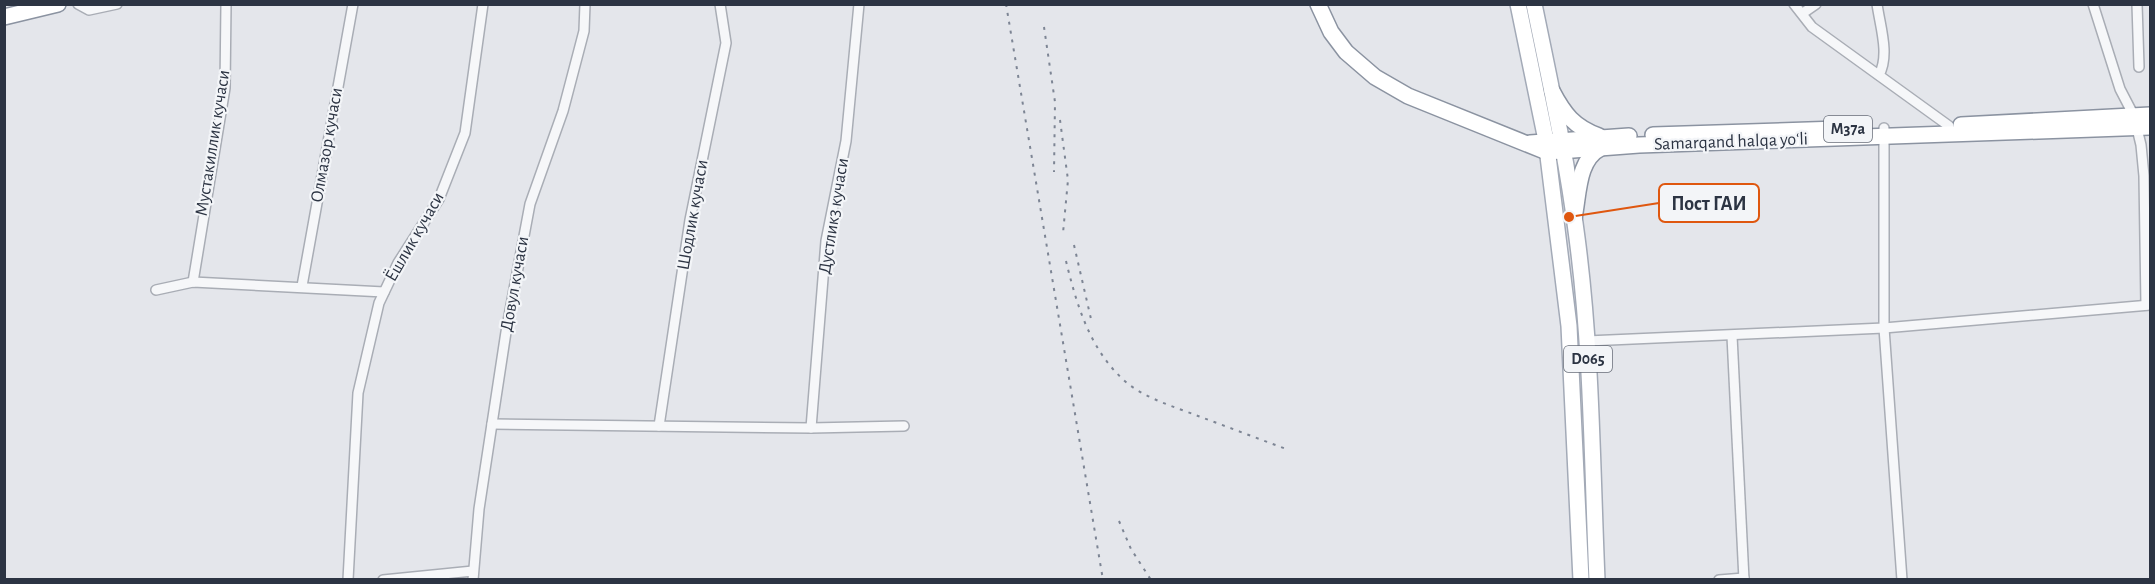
<svg xmlns="http://www.w3.org/2000/svg" width="2155" height="584" viewBox="0 0 2155 584" font-family="'Alegreya Sans',sans-serif">
<style>
.lines{fill:none;stroke-linecap:round;stroke-linejoin:round}
.minor-casing{stroke:#a9adb5;stroke-width:12}
.primary-casing{stroke:#a3aab7;stroke-width:18}
.trunk-casing{stroke:#8b93a1;stroke-width:18}
.minor{stroke:#f6f7f9;stroke-width:9}
.primary{stroke:#fff;stroke-width:15}
.trunk{stroke:#fff;stroke-width:15}
.rail{stroke:#7d8594;stroke-width:2;stroke-dasharray:3 6;stroke-linecap:butt}
.labels{text-anchor:middle;dominant-baseline:central;stroke-width:4.5;stroke-linejoin:round;paint-order:stroke}
.shield{fill:#f3f5f8;stroke:#686e79;stroke-width:1.5}
.shield-label{font-size:16px;font-weight:bold;fill:#2c3443}
.street-label{font-size:18px;fill:#2c3443;stroke:#f3f5f8}
.leader{fill:none;stroke:#df570f;stroke-width:2}
.callout-dot{fill:#df570f;stroke:#f3f5f8;stroke-width:2}
.callout{fill:#f3f5f8;stroke:#df570f;stroke-width:2}
.callout-label{font-size:20px;text-anchor:middle;font-weight:bold;fill:#2c3443}
</style>
<rect width="100%" height="100%" fill="#e4e6eb"/>
<g class="lines">
<defs>
<g id="minor">
<path d="M 78,4 L 89,10 L 117,4"/>
<path d="M 1794,4 L 1812,27 L 1949,126"/>
<path d="M 1877,4 C 1880,26 1890,55 1879,75"/>
<path d="M 2093,4 L 2120,89 L 2134,116 L 2141,145 L 2144,176 L 2146,305"/>
<path d="M 2137,4 L 2139,67"/>
<path d="M 1803,13 L 1816,4"/>
<path d="M 1884,128 L 1884,328 L 1902,580"/>
<path d="M 193,282 L 225,88 L 226,4"/>
<path d="M 302,286 L 353,4"/>
<path d="M 156,290 L 193,282 L 384,292"/>
<path d="M 1732,336 L 1744,580"/>
<path d="M 1587,341 L 1884,328 L 2150,305"/>
<path d="M 492,424 L 811,428 L 904,426"/>
<path d="M 659,426 L 690,220 L 726,43 L 720,4"/>
<path d="M 811,428 L 826,241 L 846,141 L 859,4"/>
<path d="M 348,580 L 358,393 L 379,303 L 398,263 L 439,199 L 465,133 L 483,4"/>
<path d="M 383,580 L 473,571"/>
<path d="M 473,580 L 479,509 L 506,332 L 530,204 L 563,111 L 584,31 L 585,4"/>
<path d="M 1719,580 L 1744,578"/>
</g>
<g id="primary">
<path d="M 1518,4 L 1546,140 L 1569,326 L 1581,580"/>
<path d="M 1534,4 C 1550,82 1567,159 1577,238 C 1592,351 1592,466 1597,580"/>
</g>
<g id="trunk">
<path d="M 1318,4 L 1331,32 L 1346,52 L 1375,77 L 1408,96 L 1547,152 L 1639,145 L 2150,127"/>
<path d="M 4,17 L 58,4"/>
<path d="M 1552,91 C 1564,114 1574,127 1599,136"/>
<path d="M 1961,125 L 2150,115"/>
<path d="M 1653,135 L 1838,129"/>
<path d="M 1530,143 L 1629,136"/>
<path d="M 1574,218 C 1579,195 1577,160 1601,148"/>
</g>
</defs>
<use href="#minor" class="minor-casing"/>
<use href="#primary" class="primary-casing"/>
<use href="#trunk" class="trunk-casing"/>
<use href="#minor" class="minor"/>
<use href="#primary" class="primary"/>
<use href="#trunk" class="trunk"/>
<g class="rail">
<path d="M 1006,4 L 1103,580"/>
<path d="M 1044,27 L 1055,102 L 1054,172"/>
<path d="M 1060,120 L 1068,180 L 1063,233"/>
<path d="M 1074,245 L 1091,319"/>
<path d="M 1066,261 C 1077,306 1090,351 1127,383 C 1147,399 1175,407 1198,416 C 1228,427 1259,439 1289,450"/>
<path d="M 1119,521 L 1131,549 L 1151,580"/>
</g>
</g>
<g class="labels">
<g class="shield">
<rect x="1824" y="116" width="48" height="26" rx="4.5"/>
<rect x="1564" y="346" width="48" height="26" rx="4.5"/>
</g>
<g class="shield-label">
<text x="1848" y="129">M37a</text>
<text x="1588" y="359">D065</text>
</g>
<g class="street-label">
<text transform="translate(1731 142) rotate(-2)">Samarqand halqa yoʻli</text>
<text transform="translate(213 143) rotate(-81)">Мустакиллик кучаси</text>
<text transform="translate(327 145) rotate(-80)">Олмазор кучаси</text>
<text transform="translate(693 215) rotate(-80)">Шодлик кучаси</text>
<text transform="translate(834 216) rotate(-81)">Дустлик3 кучаси</text>
<text transform="translate(415 237) rotate(-60)">Ёшлик кучаси</text>
<text transform="translate(515 284) rotate(-80)">Довул кучаси</text>
</g>
</g>
<path class="leader" d="M1569 217L1659 203"/>
<circle class="callout-dot" cx="1569" cy="217" r="6"/>
<rect class="callout" x="1659" y="184" width="100" height="38" rx="6"/>
<g class="callout-label">
<text x="1709" y="210">Пост ГАИ</text>
</g>
<rect width="2155" height="584" fill="none" stroke="#2c3443" stroke-width="12"/>
</svg>
